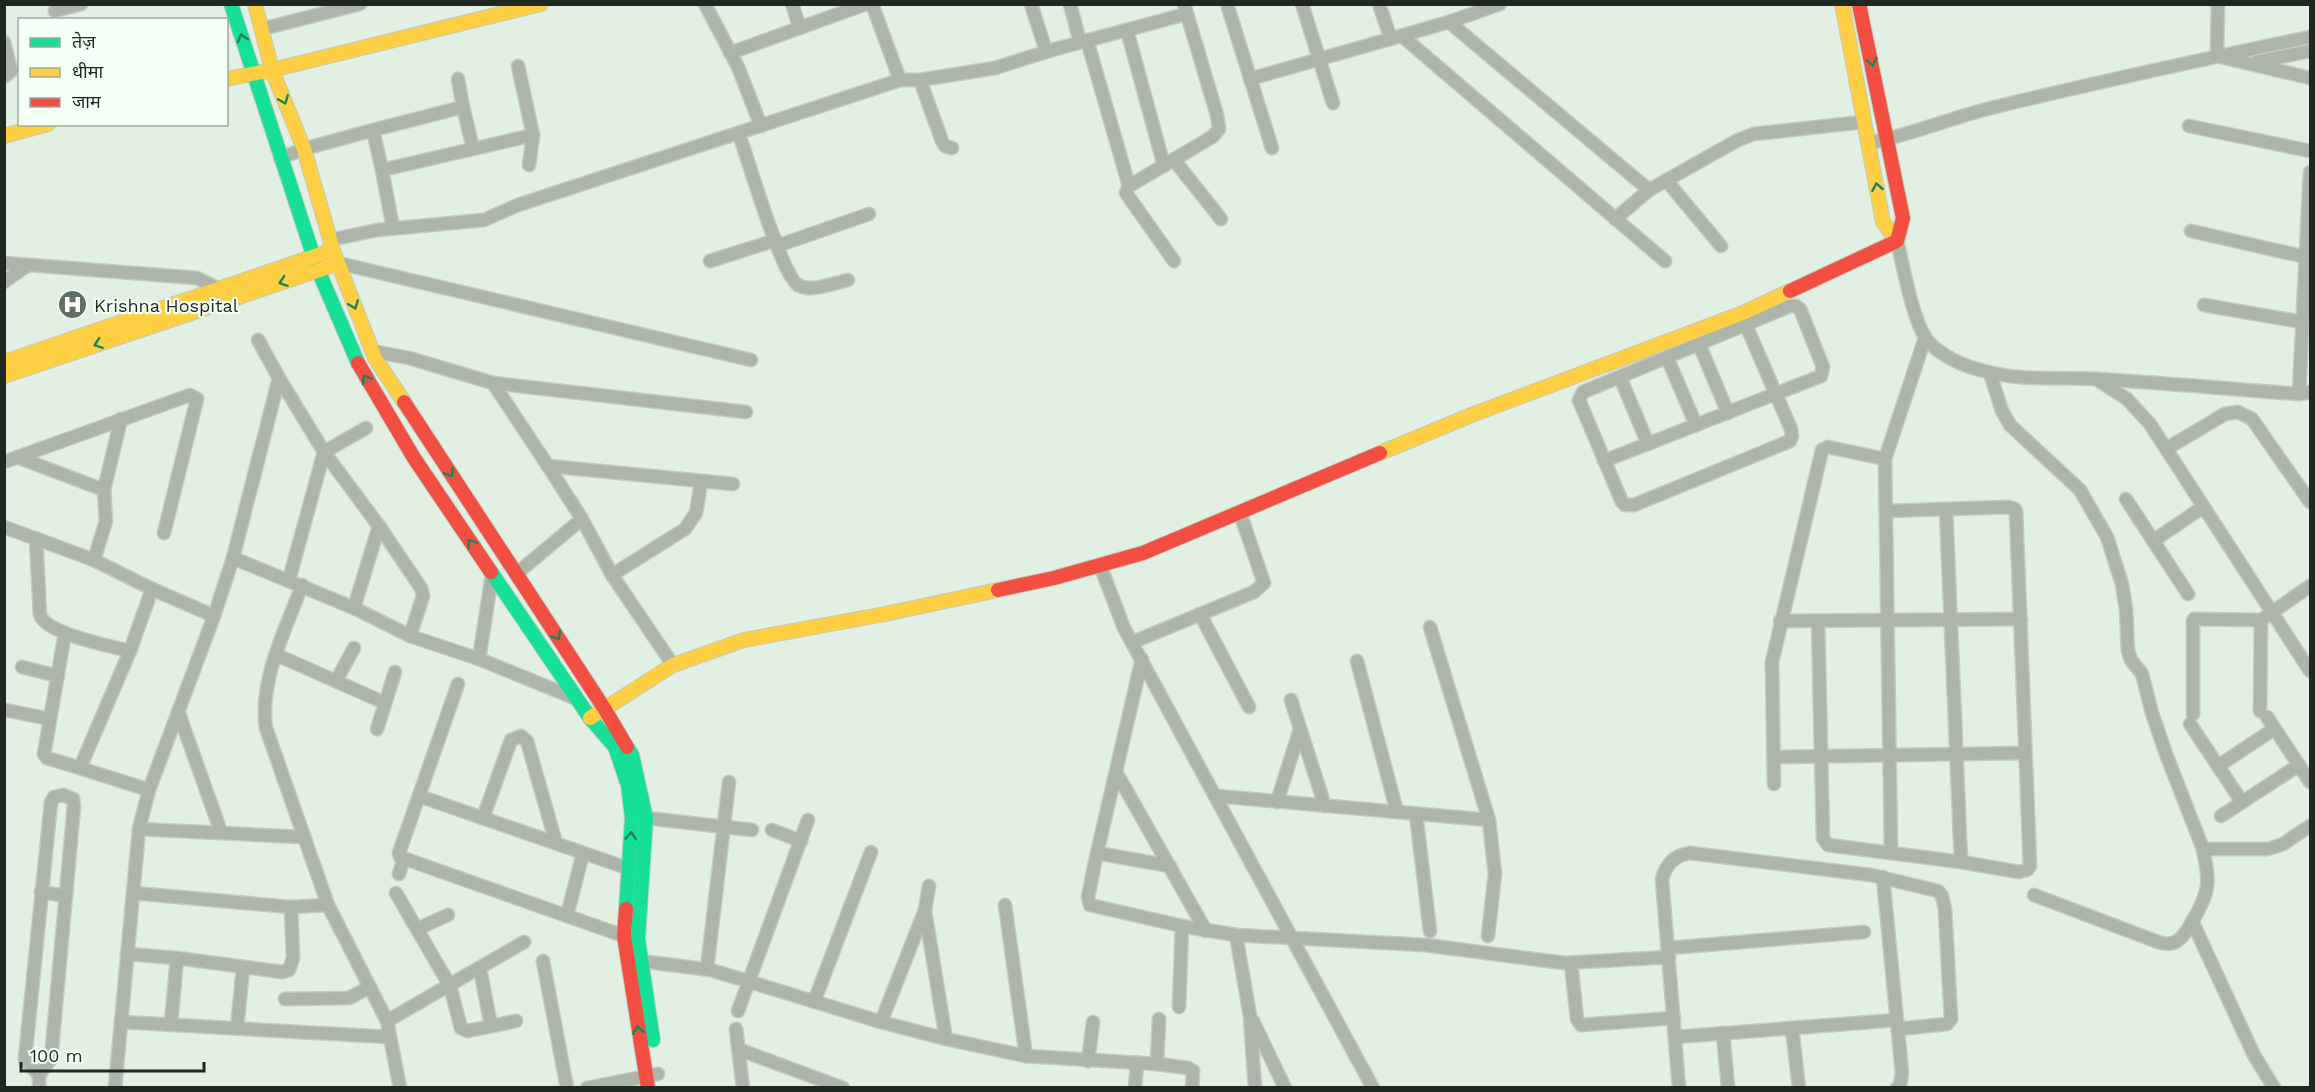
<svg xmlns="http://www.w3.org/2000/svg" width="2315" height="1092" viewBox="0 0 2315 1092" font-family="'Work Sans','Noto Sans Devanagari',sans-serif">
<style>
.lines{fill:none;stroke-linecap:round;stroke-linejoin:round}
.street-casing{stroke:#c0cac1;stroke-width:15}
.fast-casing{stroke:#c0cac1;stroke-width:16}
.slow-casing{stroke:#c0cac1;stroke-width:16}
.jam-casing{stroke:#c0cac1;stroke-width:16}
.street{stroke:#adb4aa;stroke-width:12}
.fast{stroke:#16e098;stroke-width:14}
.slow{stroke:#ffcf43;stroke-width:14}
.jam{stroke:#f24e42;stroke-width:14}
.oneway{stroke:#1a845c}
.labels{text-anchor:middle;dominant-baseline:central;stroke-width:4.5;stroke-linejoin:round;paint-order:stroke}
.poi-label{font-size:18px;fill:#1e281f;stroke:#f4fff5;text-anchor:start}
</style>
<rect width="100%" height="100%" fill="#e1f0e3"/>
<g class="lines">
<defs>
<g id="street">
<path d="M 705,4 L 738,67 L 761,126"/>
<path d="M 792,4 L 800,28"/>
<path d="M 872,4 L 900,80"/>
<path d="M 1031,4 L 1046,51"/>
<path d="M 1070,4 L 1080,42"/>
<path d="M 1227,4 L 1272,148"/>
<path d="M 1302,4 L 1333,103"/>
<path d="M 1379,4 L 1391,39"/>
<path d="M 2218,4 L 2217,56 L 2310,78"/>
<path d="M 55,11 L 81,4"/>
<path d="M 1449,22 L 1649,190 L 1738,140 L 1754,134 L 1863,122"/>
<path d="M 262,29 L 360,4"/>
<path d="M 1127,30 L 1164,166"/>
<path d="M 1402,36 L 1665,261"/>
<path d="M 1087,40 L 1129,186"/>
<path d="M 4,42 L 11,71 L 4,77"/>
<path d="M 730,53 L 866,4"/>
<path d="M 2256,62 L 2310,51"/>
<path d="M 518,66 L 533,135 L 529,165"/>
<path d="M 458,79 L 463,107"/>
<path d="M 1250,79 L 1449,22 L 1500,4"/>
<path d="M 920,80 L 942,141 L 945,146 L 952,148"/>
<path d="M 2189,126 L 2310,151"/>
<path d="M 739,134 C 748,159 781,274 798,285 C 811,293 834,283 848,280"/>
<path d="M 1869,143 C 1911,135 1950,118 1991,108 C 2097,82 2204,59 2310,37"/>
<path d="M 473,148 L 463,107 L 373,130 L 382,170 L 533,135"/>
<path d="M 280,158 L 304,149 L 373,130"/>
<path d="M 1174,160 L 1221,219"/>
<path d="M 382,170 L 393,228"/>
<path d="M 1666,180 L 1721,246"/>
<path d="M 1615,219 L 1649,190"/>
<path d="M 2191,231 L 2310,258"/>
<path d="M 330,240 L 377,230 L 484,220 L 518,205 L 900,80 L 920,80 L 995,68 L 1052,50 L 1186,14"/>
<path d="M 1897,241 C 1903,264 1913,324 1928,341 C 1943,358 1966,367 1988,372 C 2023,381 2062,377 2097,379 C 2165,383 2232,389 2299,394 L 2310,392"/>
<path d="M 777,246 L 869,214"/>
<path d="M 710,261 L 776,240"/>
<path d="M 1174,261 L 1126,193 L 1129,186 L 1212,137 L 1219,129 L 1217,115 L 1184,4"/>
<path d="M 4,263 L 197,278 L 219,289"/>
<path d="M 338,263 L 751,360"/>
<path d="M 4,282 L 28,265"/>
<path d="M 2204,305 L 2302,322"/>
<path d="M 1699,344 L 1728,413"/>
<path d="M 372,351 L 409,358 L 493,383 L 746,412"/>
<path d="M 1667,357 L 1696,425"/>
<path d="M 1990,373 L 2002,411 L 2010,425 L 2080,490 L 2107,537 L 2122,584 L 2126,609 L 2128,651 L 2131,660 L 2142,674 L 2152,713 L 2166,754 L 2203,849"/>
<path d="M 1620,377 L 1648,444"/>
<path d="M 2099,381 L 2127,399 L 2150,424 L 2310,671"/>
<path d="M 493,383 L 548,466 L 733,484"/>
<path d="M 2299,394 L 2310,172"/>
<path d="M 2166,449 L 2225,414 L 2238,412 L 2252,419 L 2310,502"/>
<path d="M 17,457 L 104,490 L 121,419"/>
<path d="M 1604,461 L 1821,376 L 1823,367 L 1800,309 L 1796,306 L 1790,306 L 1583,392 L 1579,400 L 1622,502 L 1625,505 L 1634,505 L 1790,441 L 1792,436 L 1791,429 L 1746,325"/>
<path d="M 4,462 L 190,395 L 197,399 L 164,533"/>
<path d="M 548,466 L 582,519 L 612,575 L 673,665"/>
<path d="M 2126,499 L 2188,594"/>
<path d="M 1946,509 L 1961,862"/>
<path d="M 4,527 L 94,560 L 106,521 L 104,490"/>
<path d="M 36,538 L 40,615 C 47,634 110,646 130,651 L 152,589"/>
<path d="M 2153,541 L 2203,507"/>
<path d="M 233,558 L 354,608 L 410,636 L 423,596 L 421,588 L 379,526 L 324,452 L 279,378"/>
<path d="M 94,560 L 152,589 L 214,616 L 233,558 L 279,378 L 258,340"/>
<path d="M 1100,565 L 1124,628 L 1373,1088"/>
<path d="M 516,574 L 582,519"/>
<path d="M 612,575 L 685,529 L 696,513 L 701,482"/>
<path d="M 289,580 L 324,452 L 366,428"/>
<path d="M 302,585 C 286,629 259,680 266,728 L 328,905 L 387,1021 L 400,1088"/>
<path d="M 354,608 L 379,526"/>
<path d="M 1200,614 L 1249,707"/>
<path d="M 1780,621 L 2021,619"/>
<path d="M 1818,621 L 1823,838 L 1828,845 L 1961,862 L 2019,872 L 2027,870 L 2030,866 L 2016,512 L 2015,509 L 2008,507 L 1886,511"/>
<path d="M 1430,627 L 1489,820 L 1495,874 L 1488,936"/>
<path d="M 65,633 L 44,754 L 47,758 L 80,768"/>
<path d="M 410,636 L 479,659 L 577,699"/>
<path d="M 1133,642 L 1254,592 L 1264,583 L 1240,513"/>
<path d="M 130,651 L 80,768 L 149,790 L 214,616"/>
<path d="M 277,655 L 385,703"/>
<path d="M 479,659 L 492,575"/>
<path d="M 1142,659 L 1097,853 L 1088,897 L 1090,905 L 1182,926 L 1236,935 L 1425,945 L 1564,963 L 1669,957"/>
<path d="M 1357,661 L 1397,812"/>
<path d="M 22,667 L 58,676"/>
<path d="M 336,681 L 354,648"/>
<path d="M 458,684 L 399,853 L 400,857 L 624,936"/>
<path d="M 1291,700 L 1325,806"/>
<path d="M 5,710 L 50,719"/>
<path d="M 178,711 L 221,832"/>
<path d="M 2260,711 L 2261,620"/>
<path d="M 2193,714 L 2193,621 L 2194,619 L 2261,620 L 2310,586"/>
<path d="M 2267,717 L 2310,782"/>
<path d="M 2190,724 L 2242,802"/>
<path d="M 377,729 L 395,672"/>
<path d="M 1774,757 L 2025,753"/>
<path d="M 2218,766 L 2274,729"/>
<path d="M 1116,772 L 1206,931"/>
<path d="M 1774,784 L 1772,662 L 1822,450 L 1828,447 L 1885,459"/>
<path d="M 419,796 L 630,869"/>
<path d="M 1217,796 L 1489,820"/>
<path d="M 1277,802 L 1300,729"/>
<path d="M 1416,814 L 1430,931"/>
<path d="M 2221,816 L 2299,765"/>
<path d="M 483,818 L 511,740 L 521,736 L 527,741 L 556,843"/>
<path d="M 646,818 L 752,830"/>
<path d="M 139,829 L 302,837"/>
<path d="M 772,830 L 801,841"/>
<path d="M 1891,852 L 1885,459 L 1925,338"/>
<path d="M 1097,853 L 1170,866"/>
<path d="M 399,874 L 404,858"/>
<path d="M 1883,877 L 1902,1073 L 1900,1086 L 1897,1088"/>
<path d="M 41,892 L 66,896"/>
<path d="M 133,893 L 291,907 L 328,905"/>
<path d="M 396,893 L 450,986 L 461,1028 L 468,1031 L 516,1021"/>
<path d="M 2034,895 L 2158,942 C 2164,944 2171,945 2177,941 C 2188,934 2205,900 2207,887 C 2209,874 2205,861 2203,849 L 2268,849 L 2283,844 L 2310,826"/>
<path d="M 1005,905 L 1026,1056"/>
<path d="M 925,911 L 946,1039"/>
<path d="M 567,916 L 583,853"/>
<path d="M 2192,921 L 2254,1055 L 2274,1088"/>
<path d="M 417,929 L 448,915"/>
<path d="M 1236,935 L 1250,1016 L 1255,1088"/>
<path d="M 1668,948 L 1864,932"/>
<path d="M 127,954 L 177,958 L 282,972 L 289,970 L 293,958 L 291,907"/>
<path d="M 543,961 L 567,1088"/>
<path d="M 640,961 L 711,970 L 881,1022 L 946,1039 L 1026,1056 L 1157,1064 L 1188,1068 L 1193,1071 L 1192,1088"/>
<path d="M 1571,963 L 1577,1019 L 1581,1025 L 1674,1018"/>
<path d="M 480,969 L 491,1026"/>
<path d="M 707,969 L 729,782"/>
<path d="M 285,999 L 349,998 L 370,987"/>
<path d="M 814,1002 L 871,852"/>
<path d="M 1179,1007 L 1182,926"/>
<path d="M 738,1011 L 808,820"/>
<path d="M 387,1021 L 524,942"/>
<path d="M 1253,1021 L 1285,1088"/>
<path d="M 121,1022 L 390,1037"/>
<path d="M 881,1022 L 925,910 L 929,886"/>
<path d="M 171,1024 L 177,958"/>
<path d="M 237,1028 L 243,968"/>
<path d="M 1792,1028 L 1799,1088"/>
<path d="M 736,1029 L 743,1088"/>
<path d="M 1723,1033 L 1728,1088"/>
<path d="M 1675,1037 L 1897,1020"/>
<path d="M 738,1049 L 843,1088"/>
<path d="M 1088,1061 L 1093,1022"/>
<path d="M 1157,1064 L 1159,1019"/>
<path d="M 39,1075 L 25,1059 L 51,802 L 54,797 L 63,795 L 73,799 L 74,806 L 51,1059 L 39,1075 L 39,1088"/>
<path d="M 115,1088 L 139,829 L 149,790"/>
<path d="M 587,1088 L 658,1074"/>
<path d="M 1135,1088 L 1137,1063"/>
<path d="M 1679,1088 L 1662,879 C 1666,864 1675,855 1690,853 L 1871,875 L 1938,891 L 1942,896 L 1945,909 L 1951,1019 L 1947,1024 L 1898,1029"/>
</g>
<g id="fast">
<path d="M 231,4 L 318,270 L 358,363"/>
<path d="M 491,572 L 590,718 L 615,747 L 628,785 L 632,818 L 626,909"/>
<path d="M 627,747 L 632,755 L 646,818 L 638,939 L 653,1040"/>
</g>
<g id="slow">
<path d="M 255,4 L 272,70 L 304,149 L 333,250 L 375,358 L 404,402"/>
<path d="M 1842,4 L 1883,222 L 1897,241"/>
<path d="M 226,79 L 272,70 L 541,4"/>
<path d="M 4,136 L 48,124"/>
<path d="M 4,362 L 324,253"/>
<path d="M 4,376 L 328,267"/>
<path d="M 1380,453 L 1474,414 L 1743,313 L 1790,291"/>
<path d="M 590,718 L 673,665 L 744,640 L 885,614 L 998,590"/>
</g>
<g id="jam">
<path d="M 1790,291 L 1897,241 L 1903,218 L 1859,4"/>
<path d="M 358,363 L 414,458 L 491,572"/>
<path d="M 404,402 L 604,708 L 627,747"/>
<path d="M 998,590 L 1054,578 L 1143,553 L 1380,453"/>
<path d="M 626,909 L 624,936 L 648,1088"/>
</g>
</defs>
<use href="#street" class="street-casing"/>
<use href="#fast" class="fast-casing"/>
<use href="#slow" class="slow-casing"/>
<use href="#jam" class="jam-casing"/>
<use href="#street" class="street"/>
<use href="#fast" class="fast"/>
<use href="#slow" class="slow"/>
<use href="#jam" class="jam"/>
</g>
<defs><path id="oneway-chevron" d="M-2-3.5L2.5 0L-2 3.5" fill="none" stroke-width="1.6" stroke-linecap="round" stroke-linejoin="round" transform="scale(1.5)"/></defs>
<g class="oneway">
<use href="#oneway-chevron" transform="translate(242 38) rotate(-107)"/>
<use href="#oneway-chevron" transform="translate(1872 62) rotate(78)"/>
<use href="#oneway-chevron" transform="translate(284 100) rotate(68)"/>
<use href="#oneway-chevron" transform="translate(1877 187) rotate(-100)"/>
<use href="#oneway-chevron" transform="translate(283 282) rotate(161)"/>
<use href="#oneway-chevron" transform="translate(354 305) rotate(69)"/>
<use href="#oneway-chevron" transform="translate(98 344) rotate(161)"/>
<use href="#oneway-chevron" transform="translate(366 379) rotate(-120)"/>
<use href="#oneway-chevron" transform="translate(450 473) rotate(57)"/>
<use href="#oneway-chevron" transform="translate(471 543) rotate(-124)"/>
<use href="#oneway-chevron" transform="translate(557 636) rotate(57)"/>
<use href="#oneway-chevron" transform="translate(631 836) rotate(-87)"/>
<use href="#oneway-chevron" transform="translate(638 1030) rotate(-100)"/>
</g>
<defs>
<symbol id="hospital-disc" viewBox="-11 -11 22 22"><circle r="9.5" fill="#626e64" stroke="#f4fff5"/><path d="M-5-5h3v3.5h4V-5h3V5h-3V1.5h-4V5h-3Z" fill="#fff"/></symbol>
</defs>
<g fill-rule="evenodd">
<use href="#hospital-disc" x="56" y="288" width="33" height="33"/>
</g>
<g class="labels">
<g class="poi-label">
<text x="94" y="305">Krishna Hospital</text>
</g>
</g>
<rect width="2315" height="1092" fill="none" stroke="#1e281f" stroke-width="12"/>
<rect x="18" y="18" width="210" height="108" fill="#f4fff5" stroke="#9ea99f" stroke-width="1.5"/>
<rect x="30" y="38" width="30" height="9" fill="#16e098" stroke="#9ea99f" stroke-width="1.5"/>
<text x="72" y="48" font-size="18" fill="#1e281f">तेज़</text>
<rect x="30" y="68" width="30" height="9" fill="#ffcf43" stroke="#9ea99f" stroke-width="1.5"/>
<text x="72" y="78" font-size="18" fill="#1e281f">धीमा</text>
<rect x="30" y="98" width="30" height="9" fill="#f24e42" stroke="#9ea99f" stroke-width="1.5"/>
<text x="72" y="108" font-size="18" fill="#1e281f">जाम</text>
<path d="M21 1062v9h183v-9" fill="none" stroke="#1e281f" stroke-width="3"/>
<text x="30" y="1062" font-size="18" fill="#1e281f" stroke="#f4fff5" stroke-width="4.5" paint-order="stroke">100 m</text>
</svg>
